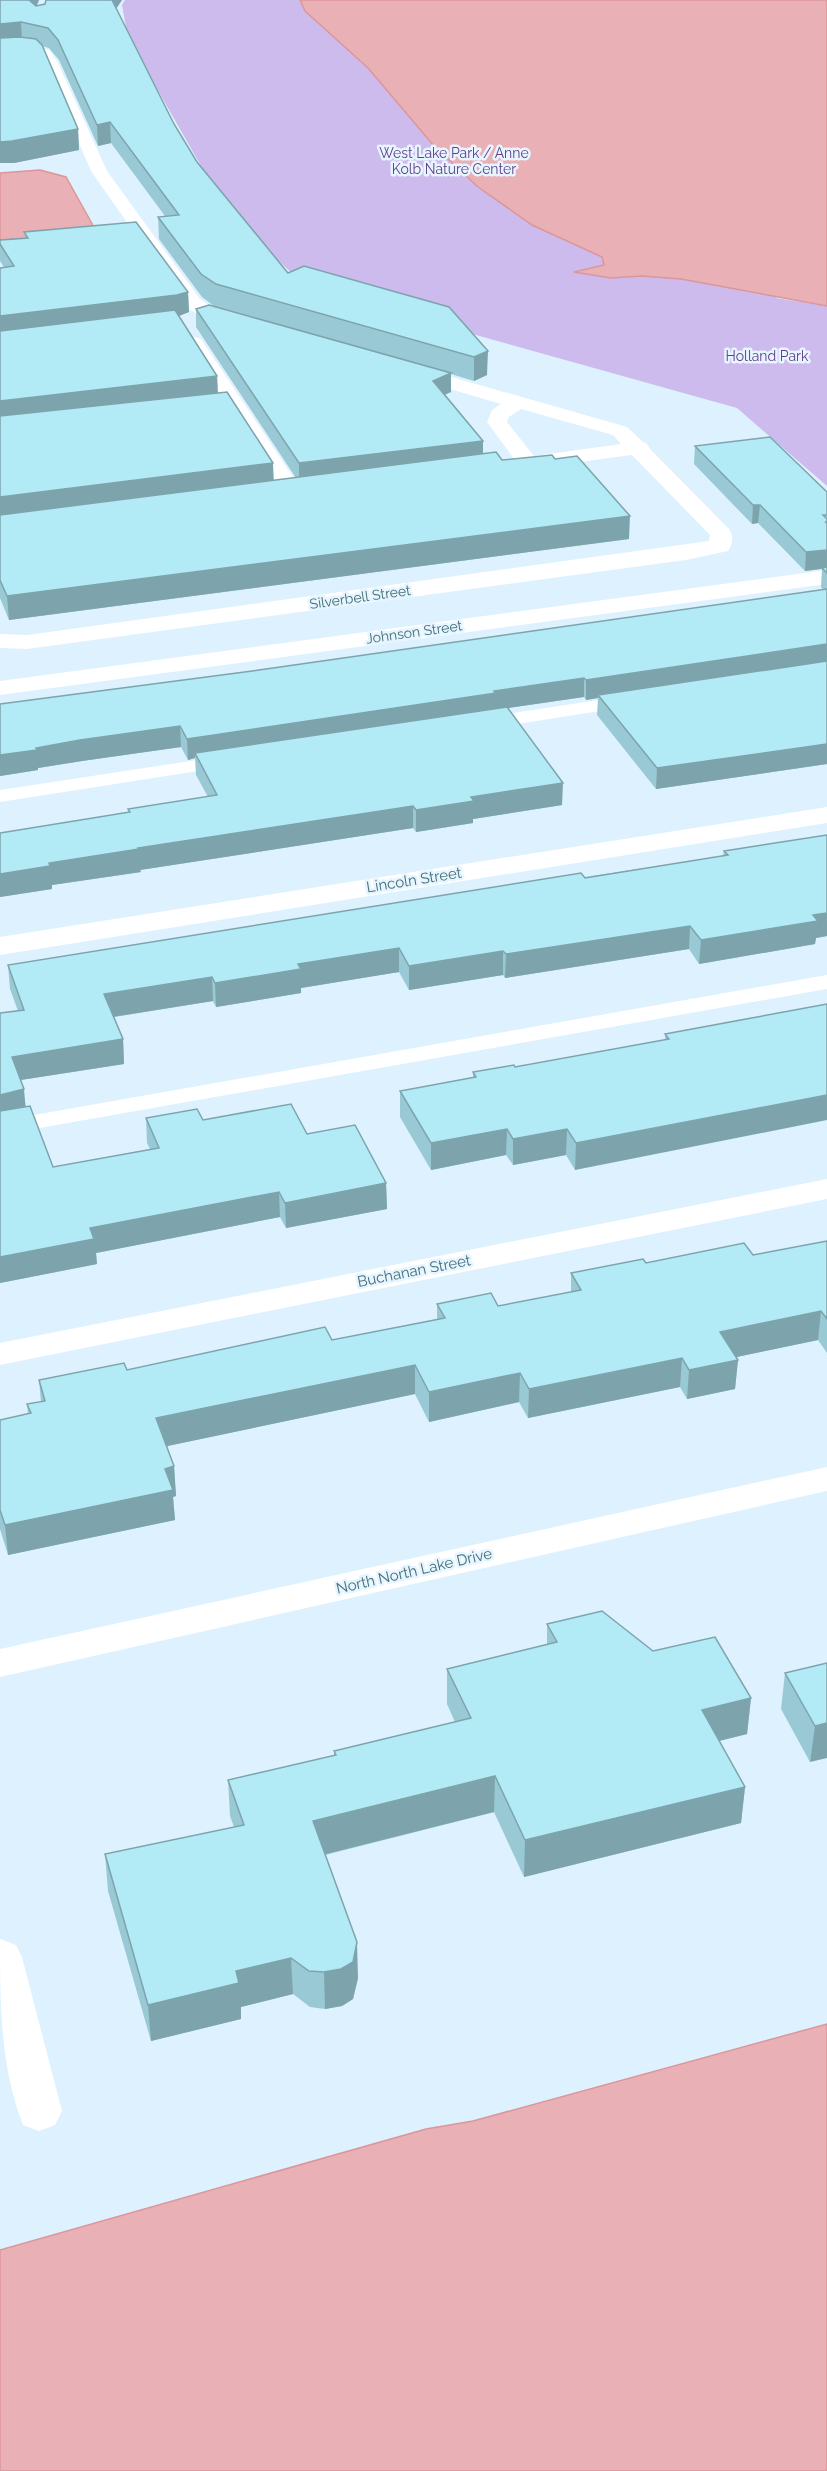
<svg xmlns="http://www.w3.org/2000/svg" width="827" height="2471" viewBox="0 0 827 2471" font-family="Raleway,sans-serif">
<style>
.green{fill:#cebbed}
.water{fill:#e9b1b5;stroke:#dc969a;stroke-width:1.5}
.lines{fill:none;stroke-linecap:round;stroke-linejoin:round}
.service{fill:#fff;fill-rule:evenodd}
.minor{fill:#fff;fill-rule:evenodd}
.wall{fill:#99c9d4}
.shaded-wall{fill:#7da4ac}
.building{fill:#b2eaf6;stroke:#7da4ac;stroke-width:1.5}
.labels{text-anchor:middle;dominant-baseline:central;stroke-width:5;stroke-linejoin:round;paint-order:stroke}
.far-park-label{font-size:14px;fill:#633f89;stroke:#e6f5ff}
.far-street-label{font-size:14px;fill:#446f76;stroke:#e6f5ff}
.street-label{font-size:15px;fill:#446f76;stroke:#e6f5ff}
</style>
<rect width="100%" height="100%" fill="#ddf1fe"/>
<path class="green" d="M 125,0 L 827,0 L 776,298 L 827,306 L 827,486 L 737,408 L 308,288 L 229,215 L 128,38 L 122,5 Z"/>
<g class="water">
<path d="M 300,0 L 827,0 L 827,306 L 681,279 L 642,276 L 611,278 L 574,272 L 604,265 L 602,257 L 532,225 L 478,187 L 434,146 L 368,68 L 305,11 Z"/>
<path d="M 40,170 L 66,177 L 95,229 L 94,234 L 0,240 L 0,173 Z"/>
<path d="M 827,2024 L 827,2471 L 0,2471 L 0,2250 L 426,2129 L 473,2121 Z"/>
</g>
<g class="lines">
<g class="service">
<path d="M 631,695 L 638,697 L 641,701 L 638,705 L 480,730 L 473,728 L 470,724 L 473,720 L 480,718 Z"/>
<path d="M 230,755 L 237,757 L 240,761 L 237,765 L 0,802 L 0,790 Z"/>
<path d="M 827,975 L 827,989 L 0,1135 L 0,1121 Z"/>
</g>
<g class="minor">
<path d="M 22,44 L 49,50 L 57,61 L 107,171 L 200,299 L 216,310 L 248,319 L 251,323 L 248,327 C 228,332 202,318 186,307 L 91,171 L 45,64 L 39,57 L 22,54 L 0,56 L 0,46 Z"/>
<path d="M 194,337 L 201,339 L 303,492 L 300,497 L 292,499 L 284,497 L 281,492 L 184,343 L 187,339 Z"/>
<path d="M 406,364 L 627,427 L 643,442 L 647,444 L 650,449 L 729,529 C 734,536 733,544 728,551 L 686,560 L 27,649 L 0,648 L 0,634 L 27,635 L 709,541 L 710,535 L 632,455 L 534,468 L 520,467 L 487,422 L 492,410 L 501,404 L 399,374 L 396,370 L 399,366 ZM 521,409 L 613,435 L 621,444 L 534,456 L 507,422 L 509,417 Z"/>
<path d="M 827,570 L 827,584 L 0,695 L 0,681 Z"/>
<path d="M 827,807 L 827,823 L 0,955 L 0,937 Z"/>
<path d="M 827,1179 L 827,1199 L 0,1365 L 0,1343 Z"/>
<path d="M 827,1467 L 827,1491 L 0,1677 L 0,1649 Z"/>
<path d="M 0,1939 L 16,1945 L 22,1957 L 62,2111 L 55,2125 L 39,2131 L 23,2125 C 0,2067 0,2002 0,1939 Z"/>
</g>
</g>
<g class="wall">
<path d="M 0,0 L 39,0 L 37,6 L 45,4 L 46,0 L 122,0 L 116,9 L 174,124 L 197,162 L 288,273 L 449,307 L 487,375 L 474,381 L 451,374 L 451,392 L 445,394 L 483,441 L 483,454 L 502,460 L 629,539 L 9,620 L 0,598 L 0,268 L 4,267 L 0,261 L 0,240 L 25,238 L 24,232 L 188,292 L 189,312 L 178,316 L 217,376 L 218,393 L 274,480 L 296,478 L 196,327 L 196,309 L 214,306 L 202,297 L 159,239 L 158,217 L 165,216 L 111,143 L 98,146 L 59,60 L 49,48 L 42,46 L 78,129 L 79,150 L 14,163 Z"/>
<path d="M 695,446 L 827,492 L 827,764 L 656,789 L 597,715 L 598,698 L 586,700 L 584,697 L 508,708 L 562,805 L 473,819 L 473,823 L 416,832 L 413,828 L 140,870 L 141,872 L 52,885 L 52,889 L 0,897 L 0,833 L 129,812 L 128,809 L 208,797 L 196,775 L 195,758 L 188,760 L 181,747 L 82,761 L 38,768 L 38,770 L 0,776 L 0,704 L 259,670 L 823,590 L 821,587 L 822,569 L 805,571 L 758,523 L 752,524 L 694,464 Z"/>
<path d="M 827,835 L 827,936 L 816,938 L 815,944 L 699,964 L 689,949 L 505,978 L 503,975 L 409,990 L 399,972 L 301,988 L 301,993 L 216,1007 L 213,1001 L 114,1017 L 123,1039 L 124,1064 L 21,1080 L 26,1107 L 53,1167 L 150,1149 L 147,1143 L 146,1118 L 203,1120 L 307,1134 L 386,1183 L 387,1209 L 286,1228 L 280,1217 L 96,1253 L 97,1264 L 0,1283 L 18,1011 L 10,989 L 8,965 L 723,856 L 724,851 Z"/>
<path d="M 827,1004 L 575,1170 L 566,1155 L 513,1165 L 506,1155 L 431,1170 L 400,1117 L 400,1091 L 473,1077 L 473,1072 L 515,1067 L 665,1040 L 665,1034 Z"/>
<path d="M 827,1241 L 827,1353 L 818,1340 L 736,1357 L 738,1360 L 735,1389 L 687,1399 L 680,1387 L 528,1418 L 519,1402 L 429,1422 L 415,1394 L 167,1446 L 174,1466 L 176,1496 L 173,1497 L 175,1520 L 8,1555 L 0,1529 L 0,1420 L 28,1414 L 27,1404 L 41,1402 L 39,1380 L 127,1370 L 332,1340 L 437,1319 L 437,1304 L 498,1306 L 571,1292 L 571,1273 L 646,1263 L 753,1255 Z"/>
<path d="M 547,1624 L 653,1651 L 751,1698 L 747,1734 L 719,1741 L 745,1787 L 741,1823 L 524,1877 L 494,1812 L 325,1855 L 358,1978 L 353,1999 L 342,2006 L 325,2009 L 310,2007 L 293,1994 L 241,2007 L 241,2019 L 151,2041 L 108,1891 L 105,1854 L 234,1827 L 230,1816 L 228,1780 L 334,1756 L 334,1751 L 455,1722 L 447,1704 L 447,1669 L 547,1644 Z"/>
<path d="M 827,1663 L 810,1762 L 781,1709 L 785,1673 Z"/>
</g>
<g class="shaded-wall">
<path d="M 29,0 L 39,0 L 30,20 Z"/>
<path d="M 110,0 L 122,0 L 111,16 Z"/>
<path d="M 21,22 L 22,42 L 0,44 L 0,24 Z"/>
<path d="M 110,122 L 111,143 L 98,146 L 97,125 Z"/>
<path d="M 78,129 L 79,150 L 14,163 L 0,163 L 0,142 Z"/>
<path d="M 188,292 L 189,312 L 179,316 L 0,337 L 0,316 Z"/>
<path d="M 488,351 L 487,375 L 474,381 L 474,357 Z"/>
<path d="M 451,373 L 451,392 L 433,400 L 433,381 Z"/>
<path d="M 217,376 L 218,398 L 0,423 L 0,401 Z"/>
<path d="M 483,441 L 483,460 L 299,483 L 299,463 Z"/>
<path d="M 273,463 L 274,486 L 0,521 L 0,497 Z"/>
<path d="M 753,505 L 760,505 L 758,523 L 752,524 Z"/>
<path d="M 630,516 L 629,539 L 9,620 L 7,596 Z"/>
<path d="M 827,550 L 827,568 L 805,571 L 806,552 Z"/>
<path d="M 827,644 L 827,664 L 598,695 L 598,698 L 586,700 L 586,680 Z"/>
<path d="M 584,678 L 584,697 L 195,753 L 195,758 L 188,760 L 187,739 L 494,691 Z"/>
<path d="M 180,726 L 181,747 L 82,761 L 38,768 L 38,770 L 0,776 L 0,755 L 36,748 L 80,740 Z"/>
<path d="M 827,744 L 827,764 L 656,789 L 657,768 Z"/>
<path d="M 563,783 L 562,805 L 473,819 L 473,823 L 416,832 L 416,810 L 471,797 Z"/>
<path d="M 413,806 L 413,828 L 140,870 L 141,872 L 52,885 L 52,889 L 0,897 L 0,874 L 49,863 L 138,848 Z"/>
<path d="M 827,913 L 827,936 L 816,938 L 815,944 L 699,964 L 701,940 L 813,915 Z"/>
<path d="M 690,926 L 689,949 L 505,978 L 506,954 Z"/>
<path d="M 399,948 L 399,972 L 301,988 L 301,993 L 216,1007 L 215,983 L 298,964 Z"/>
<path d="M 503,951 L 503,975 L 409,990 L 409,966 Z"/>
<path d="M 212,977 L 213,1001 L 106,1018 L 104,994 Z"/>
<path d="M 123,1039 L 124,1064 L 14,1081 L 12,1057 Z"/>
<path d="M 24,1089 L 26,1114 L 0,1120 L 0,1095 Z"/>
<path d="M 827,1095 L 827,1120 L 575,1170 L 576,1143 Z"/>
<path d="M 507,1129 L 506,1155 L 431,1170 L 431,1143 Z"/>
<path d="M 567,1129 L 566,1155 L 513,1165 L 513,1139 Z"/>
<path d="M 386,1183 L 387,1209 L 286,1228 L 285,1203 Z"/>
<path d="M 279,1192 L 280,1217 L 96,1253 L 97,1264 L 0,1283 L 0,1257 L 90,1228 Z"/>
<path d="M 821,1311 L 818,1340 L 718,1361 L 720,1332 Z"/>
<path d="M 682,1358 L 680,1387 L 528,1418 L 529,1389 Z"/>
<path d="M 738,1360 L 735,1389 L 687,1399 L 689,1370 Z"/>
<path d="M 415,1365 L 415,1394 L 158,1448 L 156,1418 Z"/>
<path d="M 520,1373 L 519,1402 L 429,1422 L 429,1392 Z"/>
<path d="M 174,1466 L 176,1496 L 173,1497 L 175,1520 L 8,1555 L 5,1525 L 165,1469 Z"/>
<path d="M 751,1698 L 747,1734 L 699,1746 L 702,1710 Z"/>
<path d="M 827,1723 L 827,1758 L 810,1762 L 815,1726 Z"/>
<path d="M 495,1776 L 494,1812 L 314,1857 L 313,1821 Z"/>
<path d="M 745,1787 L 741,1823 L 524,1877 L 525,1840 Z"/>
<path d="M 357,1942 L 358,1978 L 353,1999 L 342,2006 L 325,2009 L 324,1972 Z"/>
<path d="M 291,1958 L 293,1994 L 241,2007 L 241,2019 L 151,2041 L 148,2005 L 236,1971 Z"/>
</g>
<g class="building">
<path d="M 0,0 L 29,0 L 36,6 L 45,4 L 46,0 L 112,0 L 174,124 L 197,162 L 288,273 L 304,266 L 449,307 L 488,351 L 474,357 L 216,284 L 201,274 L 158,217 L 179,215 L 110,122 L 97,125 L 58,40 L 48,28 L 21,22 L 0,24 Z"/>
<path d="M 20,37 L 36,39 L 42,45 L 78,129 L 12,141 L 0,142 L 0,38 Z"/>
<path d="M 136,222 L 188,292 L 177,295 L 0,316 L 0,268 L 14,266 L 0,244 L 0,240 L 28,238 L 24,232 Z"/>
<path d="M 209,305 L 451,373 L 433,381 L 483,441 L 299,463 L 196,309 Z"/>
<path d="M 175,310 L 217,376 L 0,401 L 0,331 Z"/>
<path d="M 227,392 L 273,463 L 0,497 L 0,416 Z"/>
<path d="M 770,437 L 827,492 L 827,515 L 823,515 L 827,519 L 827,522 L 825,522 L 827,523 L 827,550 L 806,552 L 760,505 L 753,505 L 695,446 Z"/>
<path d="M 496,452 L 502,460 L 552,455 L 555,459 L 577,456 L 630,516 L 7,596 L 0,580 L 0,515 Z"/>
<path d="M 827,567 L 827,573 L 822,568 Z"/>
<path d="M 827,589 L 827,644 L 586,680 L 584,678 L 494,691 L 496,693 L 187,739 L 180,726 L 80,740 L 36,748 L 37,750 L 0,755 L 0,704 L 259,670 Z"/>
<path d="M 827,661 L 827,744 L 657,768 L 598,695 Z"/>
<path d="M 507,707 L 563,783 L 471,797 L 474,801 L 416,810 L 413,806 L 138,848 L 139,849 L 49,863 L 50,866 L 0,874 L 0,833 L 130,812 L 128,809 L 217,795 L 195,753 Z"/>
<path d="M 827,835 L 827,913 L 813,915 L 818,921 L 701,940 L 690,926 L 506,954 L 503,951 L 409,966 L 399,948 L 298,964 L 301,969 L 215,983 L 212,977 L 104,994 L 123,1039 L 12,1057 L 24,1089 L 0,1095 L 0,1013 L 24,1010 L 8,965 L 581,873 L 585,878 L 728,855 L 724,851 Z"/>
<path d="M 827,1004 L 827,1095 L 576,1143 L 567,1129 L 513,1139 L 507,1129 L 431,1143 L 400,1091 L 476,1077 L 473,1072 L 514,1065 L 515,1067 L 669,1039 L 665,1034 Z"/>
<path d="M 291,1104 L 307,1134 L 355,1125 L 386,1183 L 285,1203 L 279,1192 L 90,1228 L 94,1239 L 0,1257 L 0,1111 L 30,1106 L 53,1167 L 159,1148 L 146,1118 L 197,1109 L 203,1120 Z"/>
<path d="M 827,1241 L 827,1319 L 821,1311 L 720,1332 L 738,1360 L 689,1370 L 682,1358 L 529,1389 L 520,1373 L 429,1392 L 415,1365 L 156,1418 L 174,1466 L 165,1469 L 173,1490 L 5,1525 L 0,1510 L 0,1420 L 31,1413 L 27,1404 L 45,1401 L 39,1380 L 124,1363 L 127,1370 L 325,1327 L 332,1340 L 445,1318 L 437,1304 L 491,1293 L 498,1306 L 581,1290 L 571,1273 L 643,1259 L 646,1263 L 744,1243 L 753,1255 Z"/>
<path d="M 602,1611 L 653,1651 L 715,1637 L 751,1698 L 702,1710 L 745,1787 L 525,1840 L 495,1776 L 313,1821 L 357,1942 L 353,1962 L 341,1969 L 324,1972 L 309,1971 L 291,1958 L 236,1971 L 239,1983 L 148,2005 L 105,1854 L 244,1825 L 228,1780 L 336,1755 L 334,1751 L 471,1718 L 447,1669 L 557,1642 L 547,1624 Z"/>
<path d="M 827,1663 L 827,1723 L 815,1726 L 785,1673 Z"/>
</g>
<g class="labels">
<g class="far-park-label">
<text x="454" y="153">West Lake Park / Anne<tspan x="454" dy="16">Kolb Nature Center</tspan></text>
<text x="767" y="356">Holland Park</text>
</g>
<g class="far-street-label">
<text transform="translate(360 597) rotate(-8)">Silverbell Street</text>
<text transform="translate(414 632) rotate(-8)">Johnson Street</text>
</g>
<g class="street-label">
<text transform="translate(414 880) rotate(-9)">Lincoln Street</text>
<text transform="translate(414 1271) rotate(-11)">Buchanan Street</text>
<text transform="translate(414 1571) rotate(-13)">North North Lake Drive</text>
</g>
</g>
</svg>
